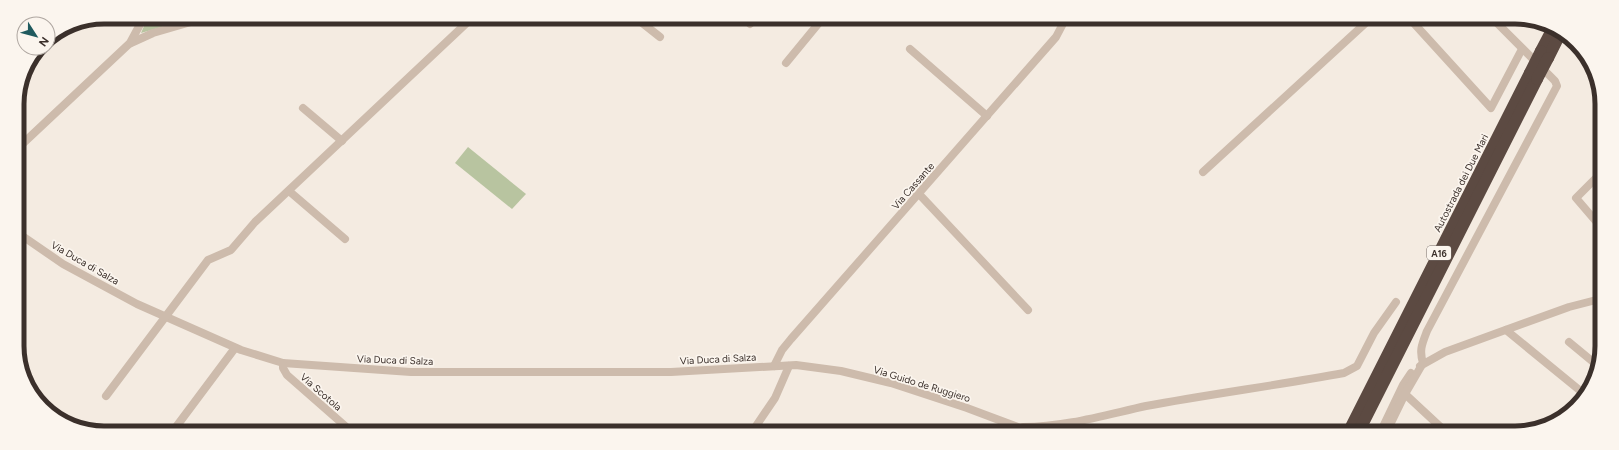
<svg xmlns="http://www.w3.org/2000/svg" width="1619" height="450" viewBox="0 0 1619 450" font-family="Figtree,sans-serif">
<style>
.green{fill:#b8c4a0}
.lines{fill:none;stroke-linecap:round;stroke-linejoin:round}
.minor{stroke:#cdbbac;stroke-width:8}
.highway{stroke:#5c4a42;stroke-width:12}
.highway-bridge{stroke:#5c4a42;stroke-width:12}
.labels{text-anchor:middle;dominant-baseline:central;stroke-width:3.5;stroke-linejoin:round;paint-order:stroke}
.shield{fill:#fbf5ee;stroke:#756b66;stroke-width:1}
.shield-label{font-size:9px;font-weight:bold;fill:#3b302b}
.street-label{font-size:10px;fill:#3b302b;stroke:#fbf5ee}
.rim{fill:none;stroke:#3b302b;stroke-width:5}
</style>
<rect width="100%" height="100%" fill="#f4ebe1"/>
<g class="green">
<path d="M 148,17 L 196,17 L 141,33 Z"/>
<path d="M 468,147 L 526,194 L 512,209 L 455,163 Z"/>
</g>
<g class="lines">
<g class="minor">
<path d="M 636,18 L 660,37"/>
<path d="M 1410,19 L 1491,108 L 1522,49"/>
<path d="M 750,24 L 756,18"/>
<path d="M 131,43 L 153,33 L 208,17"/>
<path d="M 910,49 L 987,116"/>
<path d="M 786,63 L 823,18"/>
<path d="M 303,108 L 342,141"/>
<path d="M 17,149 L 130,43 L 144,17"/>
<path d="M 1203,172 L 1370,19"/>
<path d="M 289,191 L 345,239"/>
<path d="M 919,194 L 1028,310"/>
<path d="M 1600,226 L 1576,198 L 1600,174"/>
<path d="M 18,233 L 63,264 L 137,304 L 241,350 L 283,363 L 411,372 L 671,372 L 796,365 L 841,371 L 891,383 L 967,408 L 1031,432"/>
<path d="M 1506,330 L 1583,393"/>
<path d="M 1569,342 L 1598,366"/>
<path d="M 283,363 L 283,368 L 287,375 L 352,432"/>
<path d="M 774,366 L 782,350 L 791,339 L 1056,37 L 1066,18"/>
<path d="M 1420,366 L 1445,352 L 1569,307 L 1600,299"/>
<path d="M 1405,394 L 1447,433"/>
<path d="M 106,396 L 208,260 L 231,250 L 255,222 L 473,17"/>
<path d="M 1023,427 C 1065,427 1105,415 1146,406 C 1211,394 1279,385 1344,373 L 1357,366 L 1374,333 L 1396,302"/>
<path d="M 173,431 L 235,348"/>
<path d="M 752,432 L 775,398 L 789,366"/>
<path d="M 1380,433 L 1403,385 L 1411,373"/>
<path d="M 1386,433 L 1405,394 L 1423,363 C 1419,350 1422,344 1427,331 L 1557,86 L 1555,81 L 1493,19"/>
</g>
<g class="highway">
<path d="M 1541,51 L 1552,30"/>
<path d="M 1548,58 L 1560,34"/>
<path d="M 1348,433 L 1530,73"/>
<path d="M 1358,433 L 1537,79"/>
</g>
<g class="highway-bridge">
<path d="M 1530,73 L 1541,51"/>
<path d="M 1537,79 L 1548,58"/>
</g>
</g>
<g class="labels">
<rect class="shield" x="1427" y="246" width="24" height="14" rx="3"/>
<g class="shield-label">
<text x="1439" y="253">A16</text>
</g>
<g class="street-label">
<text transform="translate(1461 183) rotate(-63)">Autostrada dei Due Mari</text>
<text transform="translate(913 186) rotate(-49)">Via Cassante</text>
<text transform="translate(85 263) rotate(30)">Via Duca di Salza</text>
<text transform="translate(718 359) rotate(-3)">Via Duca di Salza</text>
<text transform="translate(395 360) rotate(2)">Via Duca di Salza</text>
<text transform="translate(922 384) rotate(17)">Via Guido de Ruggiero</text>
<text transform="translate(321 392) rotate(41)">Via Scotola</text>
</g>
</g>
<path d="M0 0H1619V450H0ZM104 24H1515A80 80 0 0 1 1595 104V346A80 80 0 0 1 1515 426H104A80 80 0 0 1 24 346V104A80 80 0 0 1 104 24Z" fill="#fbf5ee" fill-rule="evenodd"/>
<path class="rim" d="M104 24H1515A80 80 0 0 1 1595 104V346A80 80 0 0 1 1515 426H104A80 80 0 0 1 24 346V104A80 80 0 0 1 104 24Z"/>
<g transform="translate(36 36) rotate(126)"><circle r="19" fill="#fbf5ee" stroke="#aea6a0"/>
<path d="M0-3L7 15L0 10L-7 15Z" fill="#1f5a5e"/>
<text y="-6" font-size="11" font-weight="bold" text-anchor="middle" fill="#3b302b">N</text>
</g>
</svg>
